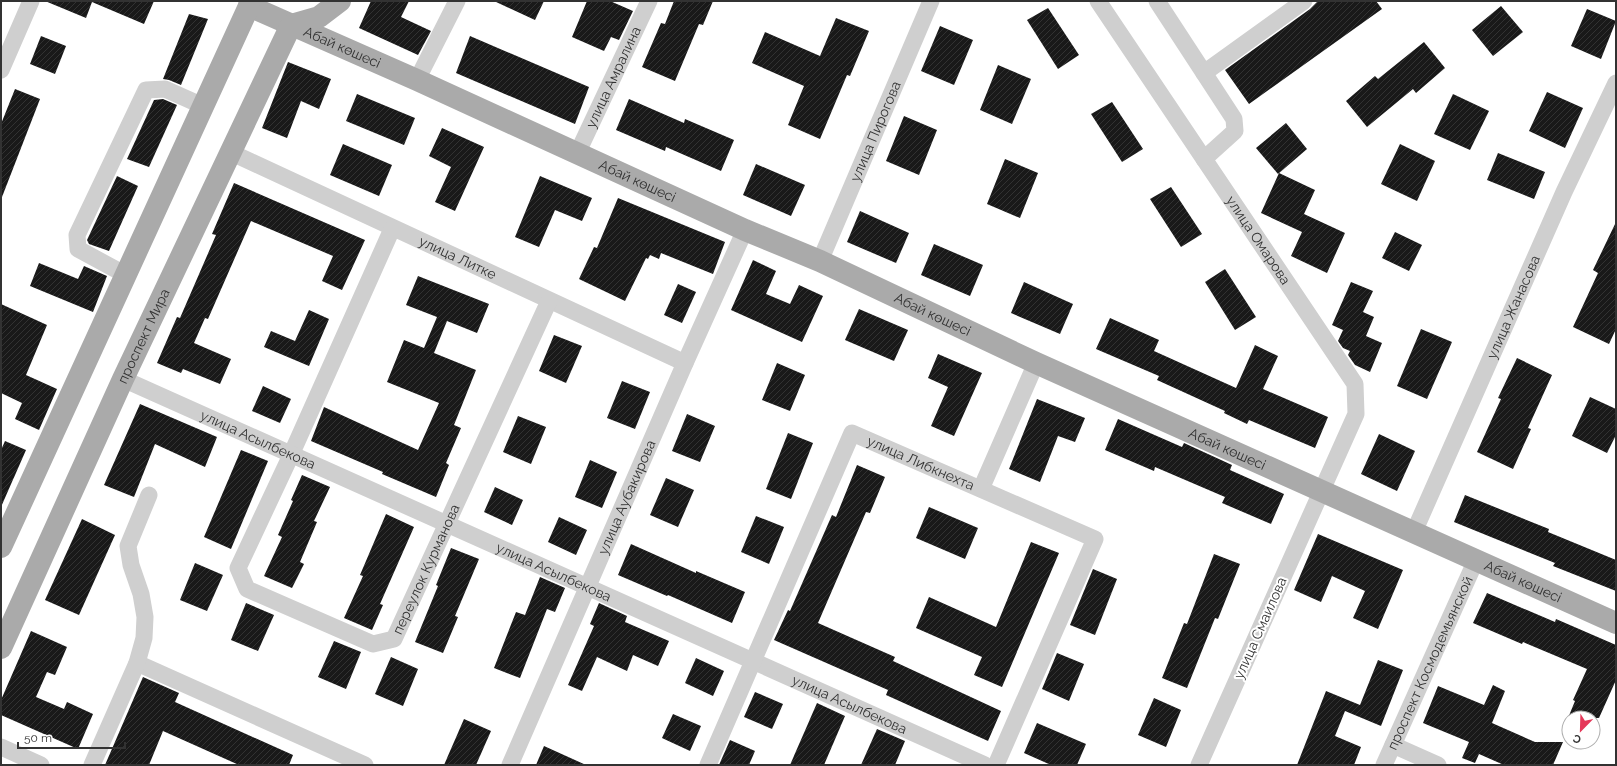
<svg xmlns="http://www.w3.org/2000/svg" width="1617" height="766" viewBox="0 0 1617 766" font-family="Raleway,sans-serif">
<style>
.building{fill:url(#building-hatch)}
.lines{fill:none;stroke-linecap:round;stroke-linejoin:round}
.minor{stroke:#cfcfcf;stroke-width:17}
.major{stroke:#aaa;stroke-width:22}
.labels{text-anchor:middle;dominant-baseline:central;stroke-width:4;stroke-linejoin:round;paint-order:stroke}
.street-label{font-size:14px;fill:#323232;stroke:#fff}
</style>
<defs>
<pattern id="building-hatch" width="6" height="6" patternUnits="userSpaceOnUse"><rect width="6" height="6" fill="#191919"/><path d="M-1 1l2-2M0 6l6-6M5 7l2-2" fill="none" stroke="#323232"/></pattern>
</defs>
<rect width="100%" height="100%" fill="#fff"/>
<g class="building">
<path d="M 45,1 L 154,1 L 144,24 L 92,2 L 86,18 Z"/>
<path d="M 371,1 L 409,1 L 401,17 L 431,31 L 418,55 L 359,28 Z"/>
<path d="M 494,1 L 544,1 L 535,20 Z"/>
<path d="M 587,1 L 610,1 L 633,11 L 619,40 L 611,37 L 604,51 L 572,37 Z"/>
<path d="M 674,1 L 713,1 L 703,25 L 699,24 L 675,81 L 642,67 L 661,23 L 665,24 Z"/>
<path d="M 1318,1 L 1376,1 L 1382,9 L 1249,104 L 1225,70 L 1310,9 Z"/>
<path d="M 1501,6 L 1523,32 L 1493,56 L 1472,30 Z"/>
<path d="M 1048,8 L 1079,55 L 1058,69 L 1027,20 Z"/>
<path d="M 1587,9 L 1616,21 L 1601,59 L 1571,46 Z"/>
<path d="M 189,14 L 208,19 L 181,85 L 169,80 L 163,79 Z"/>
<path d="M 836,18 L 869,31 L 850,76 L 847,75 L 820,139 L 788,125 L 804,86 L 752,63 L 765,32 L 820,56 Z"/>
<path d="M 940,26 L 973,40 L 954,85 L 921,71 Z"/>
<path d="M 41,36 L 66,46 L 55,74 L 30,64 Z"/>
<path d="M 470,36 L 589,87 L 575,124 L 456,73 Z"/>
<path d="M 1424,42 L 1445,68 L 1416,93 L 1413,89 L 1367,127 L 1346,101 L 1375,76 L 1378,79 Z"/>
<path d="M 288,62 L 331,79 L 319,109 L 301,101 L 287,138 L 262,128 Z"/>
<path d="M 998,65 L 1031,79 L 1012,124 L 980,110 Z"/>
<path d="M 15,89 L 40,99 L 2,197 L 1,124 Z"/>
<path d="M 1547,92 L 1583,108 L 1565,148 L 1529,131 Z"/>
<path d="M 357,94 L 415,118 L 404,145 L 346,121 Z"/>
<path d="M 1453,94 L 1489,111 L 1470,150 L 1434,134 Z"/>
<path d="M 163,99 L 177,105 L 149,167 L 127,159 L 154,100 Z"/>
<path d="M 629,99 L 684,123 L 685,119 L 734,140 L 721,171 L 666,147 L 665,151 L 616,130 Z"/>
<path d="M 1112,102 L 1143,149 L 1122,162 L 1091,114 Z"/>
<path d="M 904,116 L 937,130 L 919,175 L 886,161 Z"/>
<path d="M 1286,123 L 1307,149 L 1278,174 L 1256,148 Z"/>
<path d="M 442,128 L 484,147 L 455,211 L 435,202 L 451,167 L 429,156 Z"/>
<path d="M 343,144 L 392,165 L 379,196 L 330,175 Z"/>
<path d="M 1400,144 L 1435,161 L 1417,201 L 1381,184 Z"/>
<path d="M 1498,153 L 1545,172 L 1534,199 L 1487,180 Z"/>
<path d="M 1005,159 L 1038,173 L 1020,218 L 987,204 Z"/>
<path d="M 756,164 L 805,185 L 791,216 L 743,195 Z"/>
<path d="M 1279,173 L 1315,190 L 1304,214 L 1345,233 L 1327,273 L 1291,256 L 1302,232 L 1261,213 Z"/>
<path d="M 117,176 L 138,186 L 109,251 L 89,244 L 87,240 Z"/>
<path d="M 540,176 L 592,198 L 582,221 L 555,210 L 539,247 L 515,237 Z"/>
<path d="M 234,183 L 365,240 L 342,290 L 322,281 L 333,256 L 251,221 L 208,319 L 205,318 L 194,343 L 231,359 L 220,384 L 183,369 L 181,373 L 157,363 L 177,317 L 180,318 L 216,235 L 212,234 Z"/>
<path d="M 1171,187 L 1202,234 L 1181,247 L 1150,199 Z"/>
<path d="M 618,198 L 725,242 L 713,274 L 661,253 L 659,259 L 650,255 L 648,259 L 646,258 L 625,301 L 579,279 L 594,247 L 597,248 Z"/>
<path d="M 860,211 L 909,233 L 896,263 L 847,242 Z"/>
<path d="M 1616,222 L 1616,329 L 1609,344 L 1573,327 L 1598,273 L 1593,270 Z"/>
<path d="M 1395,232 L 1422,245 L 1409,271 L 1382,258 Z"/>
<path d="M 934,244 L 983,265 L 970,296 L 921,275 Z"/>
<path d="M 753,260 L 776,271 L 766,294 L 790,304 L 799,285 L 823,296 L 802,342 L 731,310 Z"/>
<path d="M 39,263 L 78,279 L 84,266 L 107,276 L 93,312 L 30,286 Z"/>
<path d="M 1225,269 L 1256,317 L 1235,330 L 1205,282 Z"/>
<path d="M 418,276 L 489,304 L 477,333 L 447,321 L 434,353 L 476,370 L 454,425 L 461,428 L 446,463 L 449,465 L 436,497 L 382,474 L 383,472 L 311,441 L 324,407 L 418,450 L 439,403 L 387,382 L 404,340 L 424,348 L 437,317 L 406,305 Z"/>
<path d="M 1024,282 L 1073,304 L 1060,334 L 1011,313 Z"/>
<path d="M 1351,282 L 1373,291 L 1363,312 L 1374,317 L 1366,336 L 1382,343 L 1370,372 L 1355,365 L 1348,355 L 1350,351 L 1343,348 L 1338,341 L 1343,330 L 1332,325 Z"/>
<path d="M 678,284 L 696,292 L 682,323 L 664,315 Z"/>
<path d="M 1,304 L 47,325 L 26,375 L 57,389 L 39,430 L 15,419 L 22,403 L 1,393 Z"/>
<path d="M 859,309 L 908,330 L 894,361 L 845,340 Z"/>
<path d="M 309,310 L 329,319 L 309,366 L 264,347 L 271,331 L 295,341 Z"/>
<path d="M 1110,318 L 1159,340 L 1154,351 L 1236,388 L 1255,345 L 1278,356 L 1263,389 L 1328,417 L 1315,448 L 1249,420 L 1247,424 L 1224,413 L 1225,411 L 1157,380 L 1159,376 L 1096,349 Z"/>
<path d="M 1421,329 L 1452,342 L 1427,399 L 1397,386 Z"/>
<path d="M 554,335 L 582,346 L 566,383 L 539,371 Z"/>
<path d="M 938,354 L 982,373 L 954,436 L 931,426 L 948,387 L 928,378 Z"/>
<path d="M 1517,358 L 1552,375 L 1528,428 L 1531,429 L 1513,469 L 1477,452 L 1501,399 L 1498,398 Z"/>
<path d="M 777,363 L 805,375 L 790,411 L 762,400 Z"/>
<path d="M 622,381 L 650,392 L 635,429 L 607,418 Z"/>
<path d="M 263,386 L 291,399 L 280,423 L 252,411 Z"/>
<path d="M 1590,397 L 1616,409 L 1616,435 L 1607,453 L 1572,436 Z"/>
<path d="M 1037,399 L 1085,418 L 1075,442 L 1058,436 L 1040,482 L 1009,469 Z"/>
<path d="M 140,404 L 217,437 L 205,467 L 155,444 L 134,497 L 104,485 Z"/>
<path d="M 687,414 L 715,426 L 700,462 L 672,451 Z"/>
<path d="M 518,416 L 546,427 L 531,464 L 503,452 Z"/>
<path d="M 1118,419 L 1182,447 L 1184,443 L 1232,465 L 1230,470 L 1284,494 L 1271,524 L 1222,503 L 1225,497 L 1155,467 L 1154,471 L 1105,450 Z"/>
<path d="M 788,433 L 813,443 L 791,499 L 766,489 Z"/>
<path d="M 1379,434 L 1415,451 L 1397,491 L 1361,474 Z"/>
<path d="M 5,441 L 26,450 L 1,507 L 1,450 Z"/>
<path d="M 241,450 L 268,461 L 231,549 L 204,537 Z"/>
<path d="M 590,460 L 617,472 L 602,508 L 575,497 Z"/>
<path d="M 857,465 L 885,477 L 870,513 L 866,512 L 818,623 L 895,657 L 893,661 L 1001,711 L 988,741 L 886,695 L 888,690 L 774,640 L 788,610 L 790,611 L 832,515 L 836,517 Z"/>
<path d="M 302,475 L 330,487 L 314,521 L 317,522 L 300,562 L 304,564 L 292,588 L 264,576 L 282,537 L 278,535 L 293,501 L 291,500 Z"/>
<path d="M 666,478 L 694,490 L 678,527 L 650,515 Z"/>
<path d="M 495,487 L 523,500 L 512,525 L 484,512 Z"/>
<path d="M 1465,495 L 1549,529 L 1548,532 L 1616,560 L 1616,591 L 1553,566 L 1555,563 L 1454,522 Z"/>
<path d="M 929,507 L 978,528 L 965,559 L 916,538 Z"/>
<path d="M 386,514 L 414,527 L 380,604 L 383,605 L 372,630 L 344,618 L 363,576 L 360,575 Z"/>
<path d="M 756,516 L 784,527 L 769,564 L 741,552 Z"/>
<path d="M 559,517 L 587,530 L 576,555 L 548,542 Z"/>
<path d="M 82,519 L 115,535 L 79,615 L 45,600 Z"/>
<path d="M 1318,534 L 1403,570 L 1378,629 L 1353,618 L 1365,591 L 1332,576 L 1321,602 L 1294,590 Z"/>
<path d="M 1031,542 L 1059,553 L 1002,687 L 974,675 L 982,657 L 916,628 L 929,597 L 996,627 Z"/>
<path d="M 631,544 L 696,573 L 696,571 L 745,592 L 732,623 L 668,595 L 667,596 L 618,575 Z"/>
<path d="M 451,548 L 479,559 L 455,616 L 458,617 L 443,653 L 415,642 L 438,586 L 436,585 Z"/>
<path d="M 1214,554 L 1240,564 L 1218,619 L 1215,618 L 1187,688 L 1162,678 L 1184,623 L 1187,624 Z"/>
<path d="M 195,563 L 223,575 L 207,611 L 180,600 Z"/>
<path d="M 1093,569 L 1117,579 L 1095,635 L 1070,625 Z"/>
<path d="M 540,577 L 565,588 L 555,612 L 547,609 L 520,678 L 494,668 L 516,612 L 525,615 Z"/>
<path d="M 1487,593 L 1555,622 L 1556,619 L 1616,645 L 1616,680 L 1599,718 L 1568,718 L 1575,701 L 1573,700 L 1587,669 L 1523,642 L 1522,644 L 1473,623 Z"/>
<path d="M 246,603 L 274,615 L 258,651 L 231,640 Z"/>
<path d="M 599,603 L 627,616 L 625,622 L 669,641 L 658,666 L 633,655 L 627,671 L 597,657 L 582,691 L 568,685 L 594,626 L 590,624 Z"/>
<path d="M 31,631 L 67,647 L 55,675 L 47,672 L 36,697 L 64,709 L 67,702 L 93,714 L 78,749 L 1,715 L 1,700 Z"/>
<path d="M 334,641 L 361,652 L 346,689 L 318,677 Z"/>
<path d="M 1057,653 L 1084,664 L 1069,701 L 1042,689 Z"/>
<path d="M 391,657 L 418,669 L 403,706 L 375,694 Z"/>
<path d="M 696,658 L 724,671 L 713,696 L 685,683 Z"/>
<path d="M 1378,660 L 1403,670 L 1381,726 L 1345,711 L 1335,736 L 1361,747 L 1354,765 L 1297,765 L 1326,691 L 1360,705 Z"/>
<path d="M 143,677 L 179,693 L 175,702 L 293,755 L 289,765 L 239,765 L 163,731 L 149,765 L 105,765 Z"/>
<path d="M 1493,685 L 1505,691 L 1492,723 L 1535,742 L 1563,742 L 1553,765 L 1504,765 L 1479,754 L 1475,763 L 1462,758 L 1469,742 L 1423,723 L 1438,686 L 1484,705 Z"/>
<path d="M 755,692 L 783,704 L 772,729 L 744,717 Z"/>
<path d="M 1154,698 L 1181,710 L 1166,747 L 1138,735 Z"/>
<path d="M 817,703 L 845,716 L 824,765 L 790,765 Z"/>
<path d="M 673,714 L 701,726 L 690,751 L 662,738 Z"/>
<path d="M 464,719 L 491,731 L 476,765 L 444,765 Z"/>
<path d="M 1037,723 L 1086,744 L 1077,765 L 1051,765 L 1024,753 Z"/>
<path d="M 877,729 L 905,741 L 895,765 L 861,765 Z"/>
<path d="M 730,740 L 755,751 L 749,765 L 719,765 Z"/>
<path d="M 544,746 L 586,765 L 536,765 Z"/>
</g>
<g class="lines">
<g class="minor">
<path id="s1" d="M 1098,1 L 1355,384 L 1356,414 L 1199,765"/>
<path d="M 1157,1 L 1234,119 L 1235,131 L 1204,159"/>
<path d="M 1,70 L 31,1"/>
<path d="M 1204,73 L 1304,1"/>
<path d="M 417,80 L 457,1"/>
<path id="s2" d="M 230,152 L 685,363"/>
<path id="s3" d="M 577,154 L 649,1"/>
<path id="s4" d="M 392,229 L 291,455 L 238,568 L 247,589 L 373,644 L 394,639 L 549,301"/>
<path id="s5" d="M 820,261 L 931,1"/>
<path d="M 126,275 L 78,249 L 77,235 L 146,90 L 165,89 L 203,106"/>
<path id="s6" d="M 123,379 L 985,765"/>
<path d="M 981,489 L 1036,363"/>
<path id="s7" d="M 1414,532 L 1564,192 L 1616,83"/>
<path d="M 137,663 L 365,765"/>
<path d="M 1393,745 L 1438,765"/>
<path d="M 1,747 L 41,765"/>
<path d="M 92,765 L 137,663 L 144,638 L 145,617 L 141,594 L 131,565 L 128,546 L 149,495"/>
<path id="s8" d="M 510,765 L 685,363 L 745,230"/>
<path id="s9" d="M 708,765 L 852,433 L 1095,539 L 996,765"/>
<path id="s10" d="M 1384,765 L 1476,560"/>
</g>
<g class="major">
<path id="s11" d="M 249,6 L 417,80 L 745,230 L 820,261 L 1036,363 L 1616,623"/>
<path d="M 1,547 L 249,6"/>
<path id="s12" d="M 1,648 L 123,379 L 291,25 L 319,17 L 340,1"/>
</g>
</g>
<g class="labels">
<g class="street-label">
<text stroke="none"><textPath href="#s11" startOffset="102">Абай көшесі</textPath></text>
<text stroke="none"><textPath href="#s3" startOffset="85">улица Амралина</textPath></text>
<text stroke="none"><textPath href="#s5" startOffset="141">улица Пирогова</textPath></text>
<text stroke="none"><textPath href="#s11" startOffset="426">Абай көшесі</textPath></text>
<text stroke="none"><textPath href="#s1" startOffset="288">улица Омарова</textPath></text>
<text stroke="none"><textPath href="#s2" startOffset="251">улица Литке</textPath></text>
<text stroke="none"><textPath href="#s7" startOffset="246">улица Жанасова</textPath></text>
<text stroke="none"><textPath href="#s11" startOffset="750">Абай көшесі</textPath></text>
<text stroke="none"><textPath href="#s12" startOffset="343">проспект Мира</textPath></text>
<text stroke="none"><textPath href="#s6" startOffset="148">улица Асылбекова</textPath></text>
<text stroke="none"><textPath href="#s11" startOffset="1074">Абай көшесі</textPath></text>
<text stroke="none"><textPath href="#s9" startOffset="437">улица Либкнехта</textPath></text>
<text stroke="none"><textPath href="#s8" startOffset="292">улица Аубакирова</textPath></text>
<text stroke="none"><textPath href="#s4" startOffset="631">переулок Курманова</textPath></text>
<text stroke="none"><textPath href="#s6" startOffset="472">улица Асылбекова</textPath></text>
<text stroke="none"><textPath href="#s11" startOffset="1398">Абай көшесі</textPath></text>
<text transform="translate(1260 628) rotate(-66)">улица Смаилова</text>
<text stroke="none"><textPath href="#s10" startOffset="112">проспект Космодемьянской</textPath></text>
<text stroke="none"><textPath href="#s6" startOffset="796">улица Асылбекова</textPath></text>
</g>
</g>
<rect width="1617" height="766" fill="none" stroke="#323232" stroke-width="4"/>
<g transform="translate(1581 730) rotate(203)"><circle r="19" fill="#ffffff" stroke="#adadad"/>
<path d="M0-3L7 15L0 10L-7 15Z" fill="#e53859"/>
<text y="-6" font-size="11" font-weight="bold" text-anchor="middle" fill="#323232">С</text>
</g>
<path d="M18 742v6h107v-6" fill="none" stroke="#323232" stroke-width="2"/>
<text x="24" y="742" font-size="12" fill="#323232" stroke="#ffffff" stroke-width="3" paint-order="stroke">50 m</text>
</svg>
